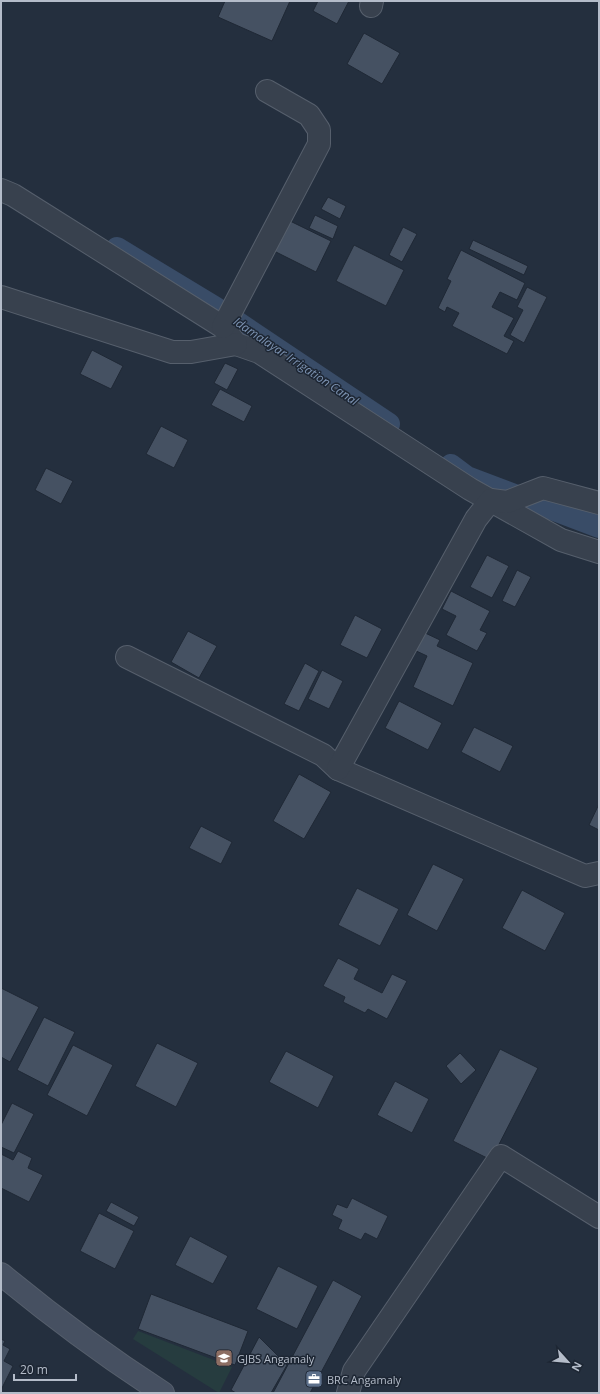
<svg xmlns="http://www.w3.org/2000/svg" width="600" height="1394" viewBox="0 0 600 1394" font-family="'Open Sans',sans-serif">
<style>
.green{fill:#263c3f}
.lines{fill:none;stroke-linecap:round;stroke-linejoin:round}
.canal{stroke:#394c67;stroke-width:22}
.building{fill:#455162;stroke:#1f2835}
.street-casing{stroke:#565f6c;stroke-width:24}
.secondary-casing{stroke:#565f6c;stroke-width:24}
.street{stroke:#38414e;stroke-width:22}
.secondary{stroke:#465061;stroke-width:22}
.labels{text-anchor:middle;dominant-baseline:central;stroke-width:3;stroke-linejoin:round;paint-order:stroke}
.poi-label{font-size:11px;fill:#b4bcc9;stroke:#1d2633;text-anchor:start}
.water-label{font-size:12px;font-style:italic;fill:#7c92b1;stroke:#1d2633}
</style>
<rect width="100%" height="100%" fill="#242f3e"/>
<path class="green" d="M 138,1331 L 232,1367 L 219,1393 L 133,1339 Z"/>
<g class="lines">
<g class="canal">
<path d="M 117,248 L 216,308 L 389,424"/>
<path d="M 451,465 L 467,477 L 599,527"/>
</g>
</g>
<g class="building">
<path d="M 225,1 L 290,1 L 272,41 L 218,17 Z"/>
<path d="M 318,1 L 349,1 L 337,24 L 313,11 Z"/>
<path d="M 364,33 L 400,53 L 382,84 L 347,64 Z"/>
<path d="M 328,197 L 346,206 L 340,219 L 321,209 Z"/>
<path d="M 315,215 L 338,226 L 333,239 L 309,228 Z"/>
<path d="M 290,221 L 331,241 L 316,272 L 274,251 Z"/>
<path d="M 403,227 L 417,234 L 402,262 L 389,255 Z"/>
<path d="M 473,240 L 528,266 L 524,275 L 469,249 Z"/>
<path d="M 354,245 L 404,270 L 386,306 L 336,281 Z"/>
<path d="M 461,250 L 525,283 L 517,300 L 500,292 L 492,307 L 514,318 L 504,336 L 514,341 L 507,354 L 452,326 L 459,313 L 447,307 L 445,312 L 438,308 L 451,281 L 447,279 Z"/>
<path d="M 527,287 L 547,297 L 524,343 L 510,335 L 523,310 L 517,307 Z"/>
<path d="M 92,350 L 123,366 L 111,389 L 80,374 Z"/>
<path d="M 225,363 L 238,369 L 227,390 L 214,383 Z"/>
<path d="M 220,389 L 252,406 L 244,422 L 211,405 Z"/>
<path d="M 161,426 L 188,440 L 174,468 L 146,454 Z"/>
<path d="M 46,468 L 73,481 L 61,504 L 35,490 Z"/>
<path d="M 487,555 L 509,566 L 492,598 L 470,587 Z"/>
<path d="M 517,570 L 531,577 L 515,607 L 502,601 Z"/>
<path d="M 451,591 L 490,611 L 480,630 L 487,633 L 477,651 L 446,635 L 456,616 L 442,609 Z"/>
<path d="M 355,615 L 382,629 L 367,658 L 340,645 Z"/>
<path d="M 188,631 L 217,646 L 199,678 L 171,662 Z"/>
<path d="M 421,631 L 440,640 L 437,646 L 473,663 L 453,706 L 413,687 L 427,656 L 412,649 Z"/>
<path d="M 305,663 L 319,671 L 299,711 L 284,704 Z"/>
<path d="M 322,670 L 343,681 L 329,709 L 308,699 Z"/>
<path d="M 399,701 L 442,723 L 428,750 L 385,728 Z"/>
<path d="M 474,727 L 513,746 L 500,772 L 461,752 Z"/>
<path d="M 299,774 L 331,792 L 304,839 L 273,821 Z"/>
<path d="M 599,804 L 599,830 L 589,825 Z"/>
<path d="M 201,826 L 232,842 L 221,864 L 189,848 Z"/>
<path d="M 433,864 L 464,879 L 437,931 L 407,915 Z"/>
<path d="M 357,888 L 399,909 L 380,946 L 338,925 Z"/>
<path d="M 522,890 L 565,913 L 545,951 L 502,928 Z"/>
<path d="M 338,958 L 359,969 L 354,979 L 382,993 L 392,974 L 407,981 L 387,1019 L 368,1009 L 365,1013 L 343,1002 L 345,997 L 323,986 Z"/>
<path d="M 1,988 L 39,1007 L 10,1062 L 1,1057 Z"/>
<path d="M 44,1017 L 75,1032 L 48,1086 L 17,1070 Z"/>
<path d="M 157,1043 L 198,1063 L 176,1107 L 135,1086 Z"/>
<path d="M 73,1045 L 113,1065 L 87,1116 L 47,1095 Z"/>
<path d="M 500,1049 L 538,1068 L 491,1160 L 453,1141 Z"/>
<path d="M 286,1051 L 334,1076 L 318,1108 L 269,1082 Z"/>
<path d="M 460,1053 L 476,1070 L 461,1084 L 446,1066 Z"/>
<path d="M 395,1081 L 429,1099 L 412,1133 L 377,1115 Z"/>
<path d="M 12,1103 L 34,1114 L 14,1153 L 1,1147 L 1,1125 Z"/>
<path d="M 18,1151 L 32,1158 L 28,1168 L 43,1175 L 29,1202 L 1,1188 L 1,1154 L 13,1160 Z"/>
<path d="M 352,1198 L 388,1216 L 377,1239 L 365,1233 L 361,1240 L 338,1229 L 342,1220 L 332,1215 L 337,1204 L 347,1208 Z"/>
<path d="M 111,1202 L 139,1217 L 134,1226 L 106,1211 Z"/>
<path d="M 99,1213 L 134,1231 L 115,1269 L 80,1251 Z"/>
<path d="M 190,1236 L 228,1256 L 213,1284 L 175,1265 Z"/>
<path d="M 278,1266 L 318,1286 L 297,1329 L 256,1309 Z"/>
<path d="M 333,1280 L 362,1296 L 310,1393 L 273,1393 Z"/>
<path d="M 151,1294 L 248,1331 L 235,1365 L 138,1329 Z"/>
<path d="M 259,1337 L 287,1365 L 271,1393 L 236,1393 L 231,1390 Z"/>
<path d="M 1,1339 L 5,1341 L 3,1345 L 10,1349 L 4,1361 L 13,1366 L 1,1390 Z"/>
</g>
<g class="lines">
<defs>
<g id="street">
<path d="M 371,6 L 372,1"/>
<path d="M 1,190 L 13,195 L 223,327 L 236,344 L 259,352 L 470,489 L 561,540 L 599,552"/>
<path d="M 1,297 L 172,352 L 191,352 L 236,344"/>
<path d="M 223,327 L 319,144 L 319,130 L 309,115 L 267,91"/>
<path d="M 127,657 L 323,755 L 338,769 L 585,876 L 599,873"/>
<path d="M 338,769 L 476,519 L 491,500 L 507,502 L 543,488 L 599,503"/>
<path d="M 348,1393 L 354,1371 L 501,1156 L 599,1217"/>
</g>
<path id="secondary" d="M 1,1274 C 53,1317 107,1357 163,1393"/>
</defs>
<use href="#street" class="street-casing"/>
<use href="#secondary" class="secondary-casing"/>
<use href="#street" class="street"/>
<use href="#secondary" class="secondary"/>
</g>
<defs>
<symbol id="school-square" viewBox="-11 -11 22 22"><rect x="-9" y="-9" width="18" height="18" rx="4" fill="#8d6e63" stroke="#1d2633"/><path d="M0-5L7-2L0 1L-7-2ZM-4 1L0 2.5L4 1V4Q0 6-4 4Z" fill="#fff"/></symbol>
<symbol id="office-square" viewBox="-11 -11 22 22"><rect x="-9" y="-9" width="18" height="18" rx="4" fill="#5c6f8a" stroke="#1d2633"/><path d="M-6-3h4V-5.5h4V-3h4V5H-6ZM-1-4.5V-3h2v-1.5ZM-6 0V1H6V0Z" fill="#fff"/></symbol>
</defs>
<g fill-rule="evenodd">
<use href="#school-square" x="214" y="1348" width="20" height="20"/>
<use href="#office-square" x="304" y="1369" width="20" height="20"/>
</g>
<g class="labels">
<g class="poi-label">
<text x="237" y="1358">GJBS Angamaly</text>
<text x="327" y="1379">BRC Angamaly</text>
</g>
<g class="water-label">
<text transform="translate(296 361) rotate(34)">Idamalayar Irrigation Canal</text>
</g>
</g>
<rect width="600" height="1394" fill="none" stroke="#b4bcc9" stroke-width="4"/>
<g transform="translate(568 1362) rotate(117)" stroke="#1d2633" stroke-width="3" paint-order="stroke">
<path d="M0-3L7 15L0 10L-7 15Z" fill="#b4bcc9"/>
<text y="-6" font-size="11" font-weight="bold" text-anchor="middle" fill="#b4bcc9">N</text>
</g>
<path d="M14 1374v6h62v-6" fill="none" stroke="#b4bcc9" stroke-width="2"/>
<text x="20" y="1374" font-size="12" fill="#b4bcc9" stroke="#1d2633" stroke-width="3" paint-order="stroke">20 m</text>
</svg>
